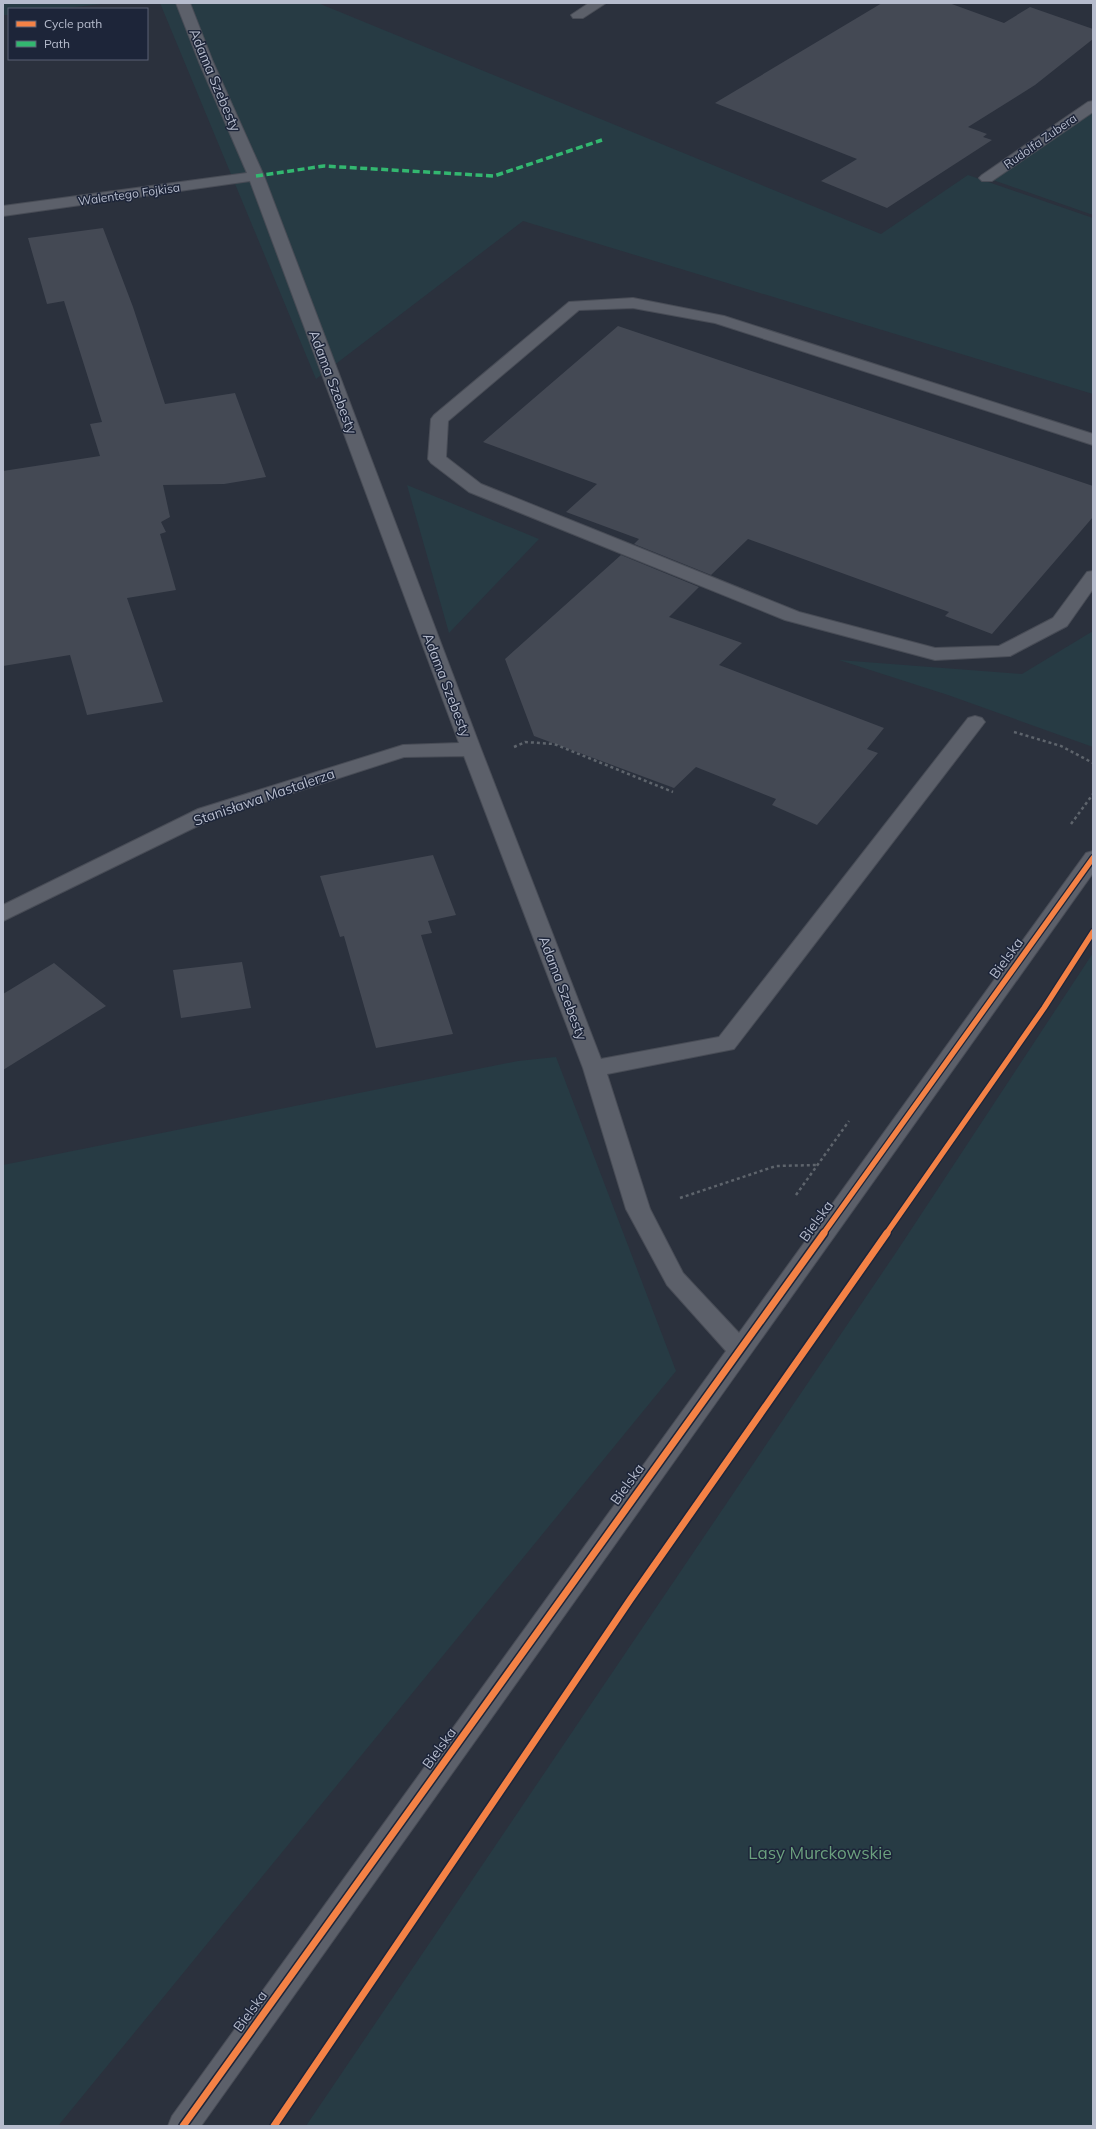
<svg xmlns="http://www.w3.org/2000/svg" width="1096" height="2129" viewBox="0 0 1096 2129" font-family="Mulish,sans-serif">
<style>
.green{fill:#273b44}
.building{fill:#444954}
.lines{fill:none;stroke-linecap:round;stroke-linejoin:round}
.minor-casing{stroke:#484c56;stroke-width:2}
.path{stroke:#5e646c;stroke-width:2.5;stroke-dasharray:3 3;stroke-linecap:butt}
.minor{fill:#5c606a;fill-rule:evenodd}
.quiet{stroke:#33b770;stroke-width:3.5;stroke-dasharray:7 3.5;stroke-linecap:butt}
.cycleway-far1-casing{stroke:#1d2539;stroke-width:8}
.cycleway-casing{stroke:#1d2539;stroke-width:10}
.cycleway-far1{stroke:#f48246;stroke-width:5.5}
.cycleway{stroke:#f48246;stroke-width:7}
.labels{text-anchor:middle;dominant-baseline:central;stroke-width:3;stroke-linejoin:round;paint-order:stroke}
.far-street-label{font-size:12px;fill:#b6bccd;stroke:#1d2539}
.street-label{font-size:14px;fill:#b6bccd;stroke:#1d2539}
.near-park-label{font-size:17px;fill:#6ba07e;stroke:#1d2539}
</style>
<rect width="100%" height="100%" fill="#2b313d"/>
<g class="green">
<path d="M 3,3 L 110,3 L 58,9 L 9,9 L 9,15 L 3,15 Z"/>
<path d="M 160,3 L 318,3 L 881,234 L 968,175 L 1093,218 L 1093,394 L 523,221 L 316,379 Z"/>
<path d="M 1093,105 L 1093,215 L 987,178 Z"/>
<path d="M 407,485 L 539,539 L 449,633 Z"/>
<path d="M 1093,631 L 1093,747 L 948,695 L 839,660 L 1022,674 Z"/>
<path d="M 1093,953 L 1093,2126 L 306,2126 L 897,1251 Z"/>
<path d="M 556,1057 L 676,1371 L 58,2126 L 3,2126 L 3,1165 L 518,1061 Z"/>
</g>
<g class="building">
<path d="M 882,3 L 949,3 L 1004,23 L 1030,7 L 1093,29 L 1093,39 L 1035,85 L 968,127 L 987,134 L 983,137 L 992,140 L 887,208 L 821,181 L 857,159 L 715,103 Z"/>
<path d="M 103,228 L 133,307 L 165,404 L 235,393 L 266,477 L 224,484 L 163,485 L 170,517 L 161,522 L 166,532 L 160,534 L 176,590 L 127,598 L 163,702 L 87,715 L 70,655 L 3,666 L 3,471 L 100,456 L 90,424 L 102,422 L 64,301 L 47,304 L 28,238 Z"/>
<path d="M 618,326 L 1093,486 L 1093,517 L 992,634 L 945,616 L 949,612 L 748,539 L 711,575 L 634,544 L 639,539 L 566,512 L 597,484 L 483,442 Z"/>
<path d="M 621,555 L 699,587 L 669,617 L 742,643 L 719,665 L 884,728 L 867,749 L 878,753 L 817,825 L 772,805 L 776,799 L 696,767 L 674,788 L 534,736 L 505,659 Z"/>
<path d="M 433,855 L 456,915 L 428,921 L 432,933 L 421,935 L 453,1034 L 376,1048 L 344,936 L 340,937 L 320,876 Z"/>
<path d="M 242,962 L 251,1008 L 181,1018 L 173,970 Z"/>
<path d="M 54,963 L 106,1006 L 3,1070 L 3,994 Z"/>
</g>
<g class="lines">
<defs>
<g id="minor">
<path d="M 176,3 L 190,3 L 213,62 L 264,176 L 481,749 L 601,1059 L 719,1037 L 968,718 L 975,716 L 982,718 L 985,722 L 734,1049 L 607,1074 L 650,1209 L 683,1273 L 739,1333 L 1086,853 L 1093,851 L 1093,873 L 201,2126 L 168,2126 L 172,2116 L 726,1351 L 667,1285 L 626,1209 L 583,1068 L 464,756 L 404,757 L 212,819 L 3,921 L 3,905 L 198,809 L 403,745 L 459,743 L 250,181 L 3,216 L 3,206 L 247,173 L 199,62 Z"/>
<path d="M 589,3 L 606,3 L 583,18 L 573,18 L 571,15 Z"/>
<path d="M 1093,101 L 1093,112 L 992,181 L 982,181 L 979,178 L 982,175 L 1088,102 Z"/>
<path d="M 633,298 L 724,316 L 1093,434 L 1093,445 L 715,323 L 633,308 L 579,310 L 448,421 L 446,457 L 481,484 L 799,612 L 935,648 L 999,646 L 1053,618 L 1087,572 L 1093,571 L 1093,589 L 1067,626 L 1010,656 L 935,660 L 785,620 L 469,492 L 431,463 L 428,459 L 431,419 L 434,415 L 569,302 Z"/>
</g>
</defs>
<use href="#minor" class="minor-casing"/>
<g class="path">
<path d="M 1014,732 L 1061,746 L 1093,763"/>
<path d="M 514,747 L 525,742 L 554,744 L 673,792"/>
<path d="M 1071,824 L 1093,794"/>
<path d="M 796,1195 L 849,1121"/>
<path d="M 680,1198 L 776,1166 L 816,1165"/>
</g>
<use href="#minor" class="minor"/>
<path class="quiet" d="M 256,176 L 324,166 L 494,176 L 602,140"/>
<defs>
<g id="cycleway-far1">
<path d="M 823,1234 L 1093,858"/>
<path d="M 886,1234 L 1044,1008 L 1093,932"/>
</g>
<g id="cycleway">
<path d="M 183,2126 L 824,1233"/>
<path d="M 274,2126 L 630,1600 L 887,1233"/>
</g>
</defs>
<use href="#cycleway-far1" class="cycleway-far1-casing"/>
<use href="#cycleway" class="cycleway-casing"/>
<use href="#cycleway-far1" class="cycleway-far1"/>
<use href="#cycleway" class="cycleway"/>
</g>
<g class="labels">
<g class="far-street-label">
<text transform="translate(1040 141) rotate(-35)">Rudolfa Zubera</text>
<text transform="translate(129 194) rotate(-8)">Walentego Fojkisa</text>
</g>
<g class="street-label">
<text transform="translate(215 80) rotate(67)">Adama Szebesty</text>
<text transform="translate(333 382) rotate(69)">Adama Szebesty</text>
<text transform="translate(447 685) rotate(69)">Adama Szebesty</text>
<text transform="translate(264 797) rotate(-19)">Stanisława Mastalerza</text>
<text transform="translate(1006 958) rotate(-54)">Bielska</text>
<text transform="translate(563 988) rotate(69)">Adama Szebesty</text>
<text transform="translate(816 1221) rotate(-54)">Bielska</text>
<text transform="translate(627 1484) rotate(-54)">Bielska</text>
<text transform="translate(439 1748) rotate(-54)">Bielska</text>
<text transform="translate(250 2011) rotate(-54)">Bielska</text>
</g>
<g class="near-park-label">
<text x="820" y="1852">Lasy Murckowskie</text>
</g>
</g>
<rect width="1096" height="2129" fill="none" stroke="#b6bccd" stroke-width="8"/>
<rect x="8" y="8" width="140" height="52" fill="#1d2539" stroke="#5a6174"/>
<rect x="16" y="21" width="20" height="6" fill="#f48246" stroke="#5a6174"/>
<text x="44" y="28" font-size="12" fill="#b6bccd">Cycle path</text>
<rect x="16" y="41" width="20" height="6" fill="#33b770" stroke="#5a6174"/>
<text x="44" y="48" font-size="12" fill="#b6bccd">Path</text>
</svg>
